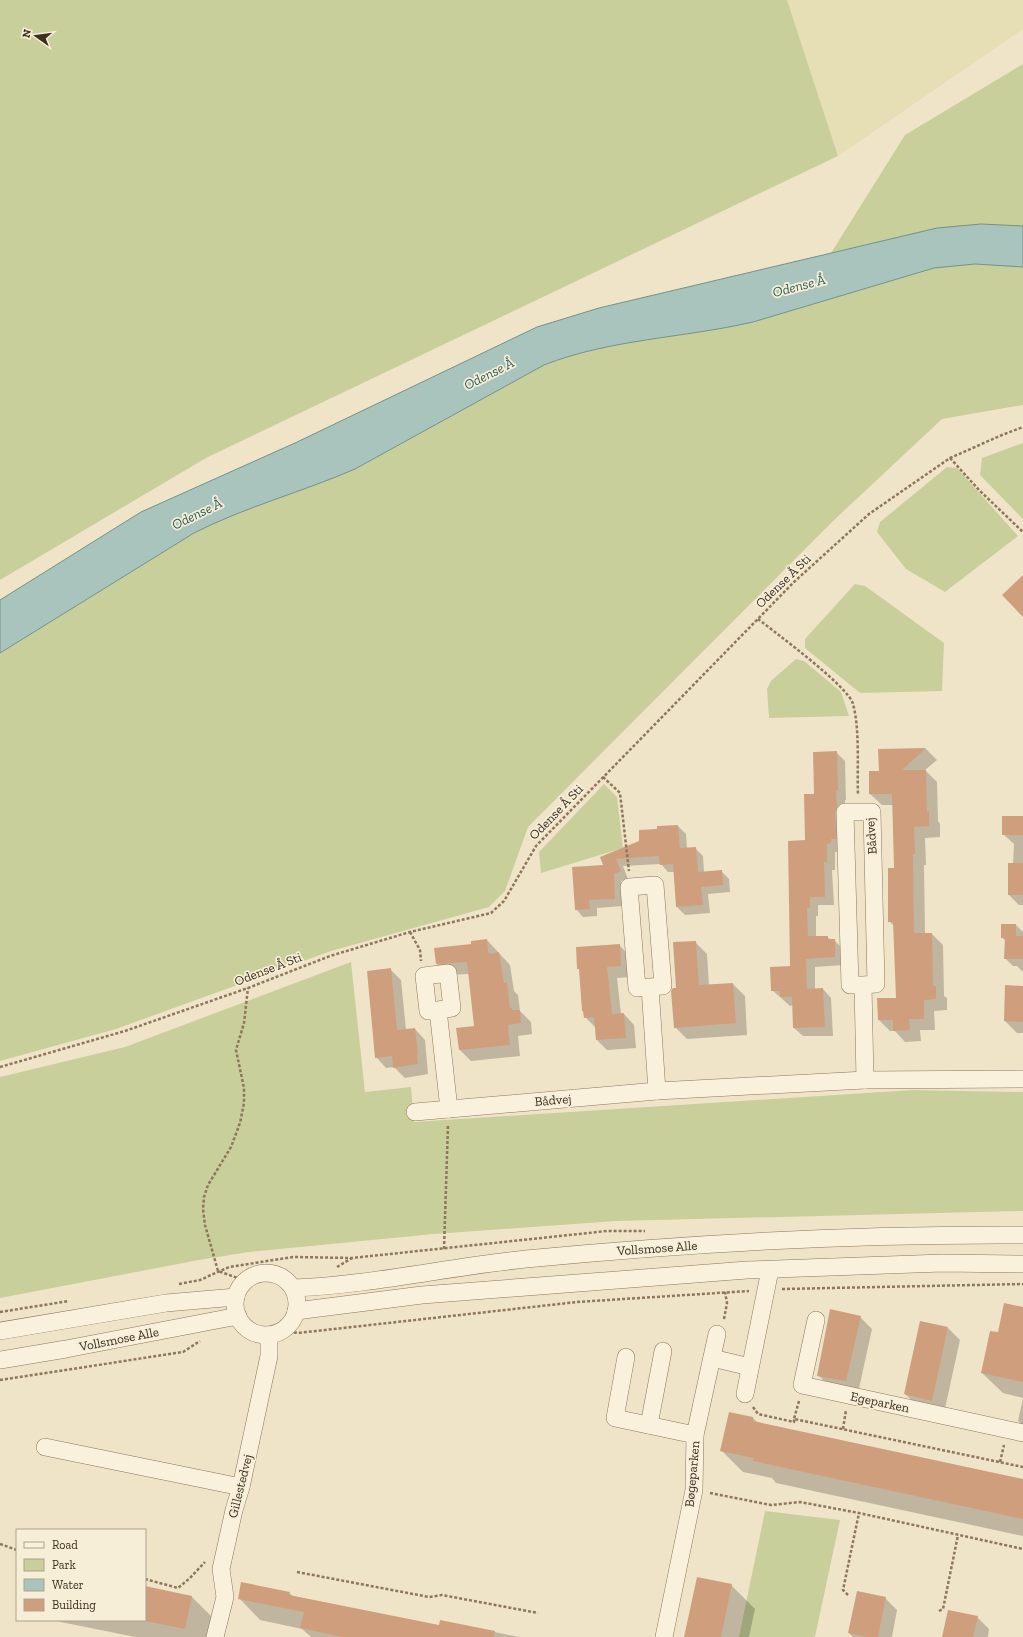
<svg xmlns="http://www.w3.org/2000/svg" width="1023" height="1637" viewBox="0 0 1023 1637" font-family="'Zilla Slab',serif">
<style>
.farmland{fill:#e6deb5}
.green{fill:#c9cf9b}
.water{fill:#a9c4bc;stroke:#6f938a}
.shadow{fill:#0003}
.building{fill:#cf9f7d}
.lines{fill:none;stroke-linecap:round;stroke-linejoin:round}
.minor-casing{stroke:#8d765c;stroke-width:18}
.path{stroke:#8d765c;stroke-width:2.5;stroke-dasharray:3 2;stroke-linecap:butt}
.minor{stroke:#faf1dc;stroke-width:17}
.labels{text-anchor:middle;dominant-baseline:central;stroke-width:3.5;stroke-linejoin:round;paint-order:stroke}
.street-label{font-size:13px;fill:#3d2e20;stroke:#f7eed8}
.water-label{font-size:14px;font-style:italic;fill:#2f5d5a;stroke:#f7eed8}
</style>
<rect width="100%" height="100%" fill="#f0e4c8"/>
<path class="farmland" d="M 787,0 L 1023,0 L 1023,29 L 838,156 Z"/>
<g class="green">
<path d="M 0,0 L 787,0 L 838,156 L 206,458 L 0,580 Z"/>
<path d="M 1023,64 L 1023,226 L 981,224 L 831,253 L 905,135 Z"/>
<path d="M 975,264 L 1023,267 L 1023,405 L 942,419 L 832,522 L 528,827 L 505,891 L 489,907 L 331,951 L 116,1029 L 0,1061 L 0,653 L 194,533 C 245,507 302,492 355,469 L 544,365 C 610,339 684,338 753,322 L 934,268 Z"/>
<path d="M 1023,443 L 1023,519 L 980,475 L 982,458 Z"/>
<path d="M 947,467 L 957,468 L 1018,536 L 945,592 L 906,569 L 877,532 L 880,522 Z"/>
<path d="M 855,584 L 865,586 L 944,643 L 942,691 L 860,693 L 805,648 L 805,639 Z"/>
<path d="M 796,659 L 804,661 L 841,692 L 849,716 L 769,718 L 767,689 L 771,681 Z"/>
<path d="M 604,784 L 617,797 L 623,848 L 541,873 L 539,852 Z"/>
<path d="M 351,962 L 365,1092 L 411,1087 L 414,1122 L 913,1090 L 1023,1092 L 1023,1211 L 616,1221 L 434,1234 L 249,1252 L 199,1260 L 0,1298 L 0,1077 L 125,1047 Z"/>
<path d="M 765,1511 L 840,1520 L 815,1637 L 739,1637 Z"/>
</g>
<path class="water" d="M 981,224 L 1023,226 L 1023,267 L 975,264 L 934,268 L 753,322 C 684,338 610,339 544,365 L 355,469 C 302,492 245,507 194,533 L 0,653 L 0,600 L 141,512 L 295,443 L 537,327 L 599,308 L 937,228 Z"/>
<g class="shadow">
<path d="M 926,749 L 937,760 L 925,770 L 937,782 L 938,821 L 940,824 L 940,837 L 925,838 L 926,865 L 924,865 L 925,934 L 932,934 L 943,945 L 944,996 L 947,998 L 947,1010 L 934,1011 L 935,1030 L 920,1030 L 921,1041 L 905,1042 L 895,1031 L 890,1031 L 879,1020 L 897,999 L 894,926 L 889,921 L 895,869 L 893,805 L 882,805 L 870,794 L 870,772 L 880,772 L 879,750 Z"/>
<path d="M 836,752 L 845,761 L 846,800 L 845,800 L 845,816 L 840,852 L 835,852 L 835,870 L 832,870 L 834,905 L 818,905 L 818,916 L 816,916 L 816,937 L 827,937 L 831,940 L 834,940 L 843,949 L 843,965 L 815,967 L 815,990 L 823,989 L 831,998 L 833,1036 L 803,1036 L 794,1028 L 794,1005 L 790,1006 L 772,990 L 791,967 L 806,841 L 815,795 Z"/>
<path d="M 1023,817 L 1023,905 L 1019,905 L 1009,895 L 1013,864 L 1014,844 L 1003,834 Z"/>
<path d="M 678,826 L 686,834 L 687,849 L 695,848 L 703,856 L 704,872 L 721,871 L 729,879 L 730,892 L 708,894 L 710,913 L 685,915 L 677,907 L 675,872 L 668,872 L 661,864 L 623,866 L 628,879 L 621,881 L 623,906 L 597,908 L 597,916 L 583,917 L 576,909 L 605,866 L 658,830 Z"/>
<path d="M 1016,925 L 1023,932 L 1023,972 L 1017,966 L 1013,966 L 1005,958 L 1006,941 L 1002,938 Z"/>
<path d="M 487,940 L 510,965 L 514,991 L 518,995 L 520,1011 L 531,1022 L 532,1034 L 518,1036 L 520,1056 L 471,1061 L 460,1050 L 475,1027 L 469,974 L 448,975 L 437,964 L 435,949 L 472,945 Z"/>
<path d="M 695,942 L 707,954 L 709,985 L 733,984 L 745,996 L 747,1035 L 687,1039 L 675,1027 Z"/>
<path d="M 619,945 L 630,956 L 631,977 L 617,978 L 621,1014 L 624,1014 L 634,1025 L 636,1048 L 607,1050 L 596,1039 L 596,1028 L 585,1017 L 577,948 Z"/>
<path d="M 390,969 L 401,980 L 406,1030 L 415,1029 L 425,1040 L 428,1074 L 405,1078 L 394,1067 L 386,1068 L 376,1057 Z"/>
<path d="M 1023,987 L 1023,1033 L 1017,1033 L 1005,1021 Z"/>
<path d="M 1023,1308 L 1023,1398 L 1003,1393 L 982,1373 L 998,1333 Z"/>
<path d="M 860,1317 L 872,1329 L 858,1393 L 830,1387 L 818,1375 Z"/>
<path d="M 948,1328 L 960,1340 L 944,1413 L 918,1406 L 905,1394 Z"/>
<path d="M 1023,1398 L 1023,1426 L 1018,1421 Z"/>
<path d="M 753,1418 L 758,1423 L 1023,1480 L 1023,1536 L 776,1483 L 772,1478 L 743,1472 L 721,1450 Z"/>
<path d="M 731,1585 L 755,1609 L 749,1637 L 686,1637 Z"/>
<path d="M 145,1587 L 192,1597 L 215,1620 L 212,1637 L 135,1637 L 51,1620 L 145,1620 Z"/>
<path d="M 289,1593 L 293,1596 L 440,1627 L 441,1621 L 519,1637 L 311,1637 L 302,1629 L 260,1620 L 239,1598 Z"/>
<path d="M 885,1598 L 897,1610 L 892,1637 L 853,1637 L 849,1633 Z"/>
<path d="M 977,1617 L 989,1629 L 988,1637 L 943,1637 Z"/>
</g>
<g class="building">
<path d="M 1023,575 L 1023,617 L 1002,595 Z"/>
<path d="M 926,748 L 902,770 L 926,770 L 927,811 L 929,811 L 929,826 L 914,827 L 915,854 L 913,854 L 914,933 L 932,933 L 933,986 L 936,986 L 936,999 L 924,1000 L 924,1019 L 909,1019 L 910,1030 L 893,1031 L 893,1020 L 878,1020 L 877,998 L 896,998 L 893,922 L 888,922 L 888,868 L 894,868 L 892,794 L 869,794 L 869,771 L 879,771 L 878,749 Z"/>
<path d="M 837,751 L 838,791 L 836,791 L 837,807 L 835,812 L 836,839 L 831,839 L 831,843 L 827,844 L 827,862 L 824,862 L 825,897 L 810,897 L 810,908 L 807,908 L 808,936 L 828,936 L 828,939 L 835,939 L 835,957 L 806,959 L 807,989 L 823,988 L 825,1027 L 793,1028 L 792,997 L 780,997 L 780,991 L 771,991 L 770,967 L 790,966 L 788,841 L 805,840 L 804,794 L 814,794 L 813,752 Z"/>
<rect x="1002" y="816" width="21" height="19"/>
<path d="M 678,825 L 680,848 L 696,847 L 698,872 L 722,870 L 723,885 L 701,887 L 703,905 L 676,907 L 673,864 L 660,865 L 659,856 L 616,859 L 621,871 L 614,874 L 615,899 L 589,900 L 590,909 L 575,910 L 572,867 L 603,865 L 600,857 L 639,841 L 639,830 L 657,829 L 657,826 Z"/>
<rect x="1008" y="863" width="15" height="32"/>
<path d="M 1001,924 L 1016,924 L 1016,936 L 1023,936 L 1023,959 L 1004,959 L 1005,938 L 1001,938 Z"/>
<path d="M 487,939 L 488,952 L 490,954 L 499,952 L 504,983 L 507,982 L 510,1008 L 512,1008 L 512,1010 L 520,1010 L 521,1023 L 508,1025 L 510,1045 L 459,1050 L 456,1028 L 474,1026 L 467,962 L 436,964 L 434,948 L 471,944 L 471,941 Z"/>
<path d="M 696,941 L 699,985 L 733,983 L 736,1023 L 674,1028 L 671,991 L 673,988 L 676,988 L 673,942 Z"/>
<path d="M 620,944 L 621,966 L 607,967 L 612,1014 L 624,1013 L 626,1038 L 596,1040 L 594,1017 L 584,1018 L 583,1011 L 582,1011 L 579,969 L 577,969 L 576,947 Z"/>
<path d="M 391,968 L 397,1030 L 415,1028 L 418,1053 L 417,1053 L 418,1064 L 393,1068 L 392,1056 L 375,1058 L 367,971 Z"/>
<path d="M 1005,985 L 1023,986 L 1023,1022 L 1004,1021 Z"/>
<path d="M 1004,1303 L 1023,1307 L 1023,1382 L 981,1373 L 990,1331 L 998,1332 Z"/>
<path d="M 830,1309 L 861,1316 L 846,1381 L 817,1376 Z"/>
<path d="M 920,1321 L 948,1327 L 932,1401 L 904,1394 Z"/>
<path d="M 729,1412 L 753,1417 L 753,1421 L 1023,1479 L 1023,1519 L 753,1461 L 754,1458 L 720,1451 Z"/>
<path d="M 697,1577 L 732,1584 L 721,1637 L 684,1637 Z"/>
<path d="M 241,1582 L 290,1592 L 289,1595 L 439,1625 L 440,1620 L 495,1631 L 494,1637 L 342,1637 L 300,1628 L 304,1612 L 238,1599 Z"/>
<path d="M 145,1586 L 192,1596 L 185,1629 L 145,1621 Z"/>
<path d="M 857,1591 L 886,1597 L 878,1637 L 867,1637 L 848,1633 Z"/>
<path d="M 948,1610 L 978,1616 L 973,1637 L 942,1637 Z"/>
</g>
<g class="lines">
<defs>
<g id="minor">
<path d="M 863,985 L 876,984 L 872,812 L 845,812 L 850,985 L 863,985 L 865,1080"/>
<path d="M 650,987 L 663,986 L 655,885 L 629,887 L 637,988 L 650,987 L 657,1091"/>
<path d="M 438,1010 L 452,1008 L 448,973 L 424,976 L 428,1011 L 438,1010 L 449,1109"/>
<path d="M 415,1112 L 657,1091 L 865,1080 L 1023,1079"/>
<circle cx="266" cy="1304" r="31"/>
<path d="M 293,1288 C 371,1285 448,1267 526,1259 C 692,1243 857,1234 1023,1235"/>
<path d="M 296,1311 L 422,1295 L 747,1270 L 943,1263 L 1023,1264"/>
<path d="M 816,1320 L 802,1385 L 1023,1433"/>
<path d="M 0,1331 L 166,1303 L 236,1297"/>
<path d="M 626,1357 L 615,1418 L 695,1435"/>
<path d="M 712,1358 L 750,1367"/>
<path d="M 0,1360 L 66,1349 L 238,1316"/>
<path d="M 745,1394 L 770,1270"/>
<path d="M 649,1425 L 663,1351"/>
<path d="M 45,1447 L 241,1487"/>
<path d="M 215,1637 L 225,1597 L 221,1569 L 234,1510 L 241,1487 L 269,1356 L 269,1335"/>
<path d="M 664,1637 L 694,1490 L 695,1435 L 717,1334"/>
</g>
</defs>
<use href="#minor" class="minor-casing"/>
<g class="path">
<path d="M 950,458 L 979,490 L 1023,532"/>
<path d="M 758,619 C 776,633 849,687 853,704 C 860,729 857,769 858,795"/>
<path d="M 603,777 L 620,793 L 629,871"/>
<path d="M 410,932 L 420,950 L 421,961"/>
<path d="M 0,1067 L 125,1031 L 248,988 L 330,956 L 410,932 L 491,913 L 504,901 L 536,846 L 794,582 L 869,514 L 950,458 L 1002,435 L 1023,427"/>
<path d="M 444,1249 L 448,1125"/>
<path d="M 337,1267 L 352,1258"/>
<path d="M 246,1281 L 218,1271 L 205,1225 L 203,1209 L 204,1197 L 208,1185 L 231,1147 L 240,1123 L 244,1103 L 244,1088 L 236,1050 L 244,1023 L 248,988"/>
<path d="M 179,1284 L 200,1280 L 229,1267 L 293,1257 L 352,1258 L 607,1231 L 645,1231"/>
<path d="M 782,1289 L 1023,1284"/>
<path d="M 0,1312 L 69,1301"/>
<path d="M 724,1319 L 727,1303 L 725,1292"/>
<path d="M 284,1331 L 298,1333 L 577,1302 L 749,1291"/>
<path d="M 0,1380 L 183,1352 L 200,1341"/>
<path d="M 799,1401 L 794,1419 L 1023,1467"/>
<path d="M 753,1407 L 758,1414 L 794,1422 L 794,1419"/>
<path d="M 843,1429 L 846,1410"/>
<path d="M 1000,1462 L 1004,1445"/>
<path d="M 710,1493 L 771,1505 L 800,1502 L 859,1513 L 1023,1549"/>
<path d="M 0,1544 L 17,1550"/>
<path d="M 297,1572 L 429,1597 L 442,1595 L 538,1613"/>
<path d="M 145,1579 L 178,1588 L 190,1578 L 205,1562"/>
<path d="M 848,1595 L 843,1590 L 859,1513"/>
<path d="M 939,1611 L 943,1609 L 958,1535"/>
</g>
<use href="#minor" class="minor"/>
</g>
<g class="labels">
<g class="street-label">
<text transform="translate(783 581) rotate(-44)">Odense Å Sti</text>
<text transform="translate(556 812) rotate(-46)">Odense Å Sti</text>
<text transform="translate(871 836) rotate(-94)">Bådvej</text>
<text transform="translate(268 969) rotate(-21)">Odense Å Sti</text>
<text transform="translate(553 1100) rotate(-5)">Bådvej</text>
<text transform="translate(657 1248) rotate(-4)">Vollsmose Alle</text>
<text transform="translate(119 1339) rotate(-11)">Vollsmose Alle</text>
<text transform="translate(880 1402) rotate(12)">Egeparken</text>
<text transform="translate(692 1474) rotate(-85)">Bøgeparken</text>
<text transform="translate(240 1486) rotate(-76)">Gillestedvej</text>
</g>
<g class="water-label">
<text transform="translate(799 286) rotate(-15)">Odense Å</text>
<text transform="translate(489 374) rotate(-27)">Odense Å</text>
<text transform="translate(197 514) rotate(-26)">Odense Å</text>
</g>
</g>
<rect x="16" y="1529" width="130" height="92" fill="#f7eed8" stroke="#ada18e"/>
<rect x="24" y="1542" width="20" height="6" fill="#faf1dc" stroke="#ada18e"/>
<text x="52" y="1549" font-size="12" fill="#3d2e20">Road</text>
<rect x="24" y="1559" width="20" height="12" fill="#c9cf9b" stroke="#ada18e"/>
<text x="52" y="1569" font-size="12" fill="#3d2e20">Park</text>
<rect x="24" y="1579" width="20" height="12" fill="#a9c4bc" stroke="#ada18e"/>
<text x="52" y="1589" font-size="12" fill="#3d2e20">Water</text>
<rect x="24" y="1599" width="20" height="12" fill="#cf9f7d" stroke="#ada18e"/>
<text x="52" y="1609" font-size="12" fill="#3d2e20">Building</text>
<g transform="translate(36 36) rotate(284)" stroke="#f7eed8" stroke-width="3" paint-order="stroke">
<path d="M0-3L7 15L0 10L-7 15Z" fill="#3d2e20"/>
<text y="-6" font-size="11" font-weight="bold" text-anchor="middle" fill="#3d2e20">N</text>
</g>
</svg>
